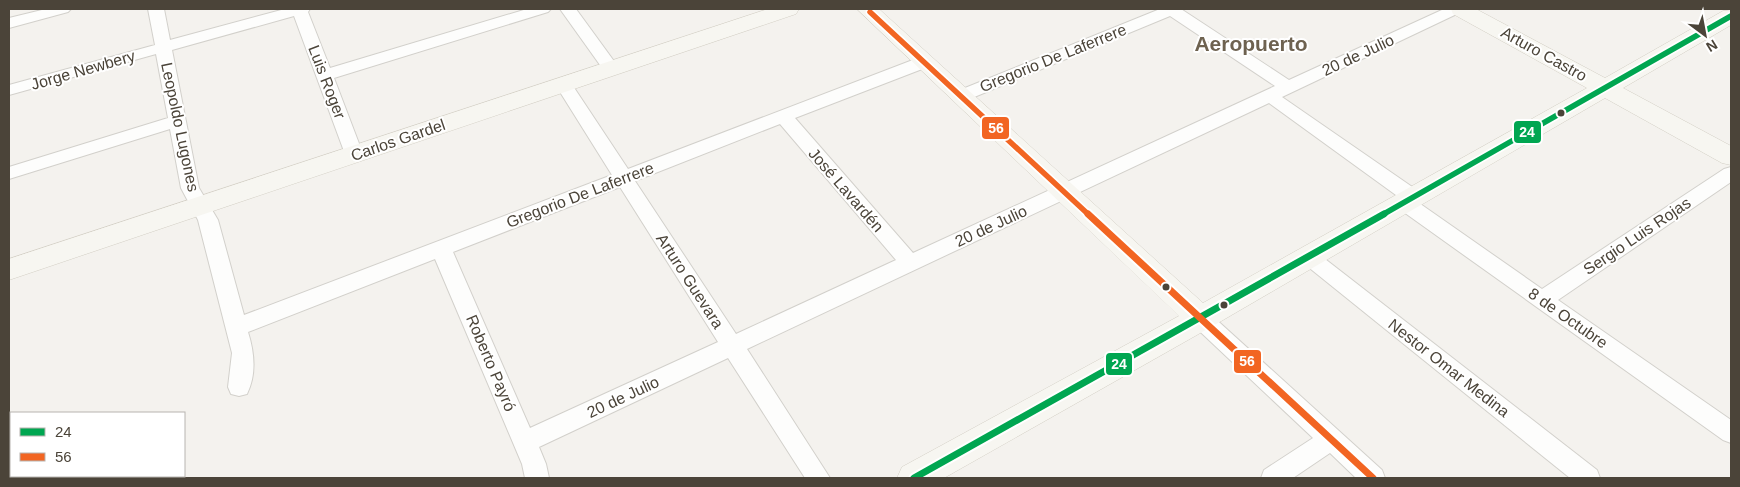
<svg xmlns="http://www.w3.org/2000/svg" width="1740" height="487" viewBox="0 0 1740 487" font-family="Arial,sans-serif">
<style>
.lines{fill:none;stroke-linecap:round;stroke-linejoin:round}
.street-casing{stroke:#d2d0cb;stroke-width:2}
.secondary-casing{stroke:#d3cfc5;stroke-width:1}
.street{fill:#fdfdfc;fill-rule:evenodd}
.secondary{fill:#f7f6f1;fill-rule:evenodd}
.bus-1-far1-casing{stroke:#fff;stroke-width:9}
.bus-1-casing{stroke:#fff;stroke-width:11}
.bus-2-far1-casing{stroke:#fff;stroke-width:9}
.bus-2-casing{stroke:#fff;stroke-width:11}
.bus-1-far1{stroke:#00a651;stroke-width:5.5}
.bus-1{stroke:#00a651;stroke-width:7}
.bus-2-far1{stroke:#f26522;stroke-width:5.5}
.bus-2{stroke:#f26522;stroke-width:7}
.bus-dot{fill:#4b4439;stroke:#fff;stroke-width:2}
.labels{text-anchor:middle;dominant-baseline:central;stroke-width:4;stroke-linejoin:round;paint-order:stroke}
.street-label{font-size:16px;fill:#4b4439;stroke:#fff}
.district-label{font-size:21px;font-weight:bold;fill:#6e6250;stroke:#fff}
.line-badge{stroke:#fff;stroke-width:2}
.badge-label{font-size:14px;text-anchor:middle;font-weight:bold;fill:#fff}
</style>
<rect width="100%" height="100%" fill="#f4f2ee"/>
<g class="lines">
<defs>
<g id="street">
<path d="M 46,9 L 71,9 L 68,12 L 9,28 L 9,18 Z"/>
<path d="M 148,9 L 164,9 L 170,40 L 285,9 L 310,9 L 308,12 L 330,68 L 527,9 L 551,9 L 548,12 L 334,78 L 363,154 L 360,158 L 354,160 L 348,158 L 345,154 L 294,16 L 172,50 L 199,188 L 218,220 L 244,315 L 612,175 L 555,84 L 557,80 L 563,79 L 569,80 L 628,169 L 918,58 L 930,58 L 932,62 L 930,66 L 795,118 L 913,253 L 1275,86 L 1170,16 L 967,100 L 961,101 L 955,100 L 952,96 L 955,92 L 1160,9 L 1181,9 L 1289,80 L 1444,9 L 1464,9 L 1461,12 L 1282,97 L 1421,193 L 1424,198 L 1419,203 L 1542,289 L 1724,169 L 1731,167 L 1731,182 L 1558,300 L 1731,420 L 1731,443 L 1723,440 L 1398,208 L 1395,203 L 1400,198 L 1269,103 L 747,349 L 830,478 L 805,478 L 728,358 L 539,447 L 546,464 L 549,478 L 525,478 L 522,464 L 435,259 L 248,332 C 254,351 257,374 247,394 L 239,396 L 231,394 L 228,387 L 232,353 L 198,220 L 181,188 L 170,129 L 9,179 L 9,167 L 168,118 L 156,54 L 9,95 L 9,85 L 155,45 ZM 780,124 L 896,260 L 736,334 L 635,181 ZM 620,187 L 718,342 L 530,428 L 453,252 Z"/>
<path d="M 560,9 L 576,9 L 619,68 L 617,72 L 605,72 Z"/>
<path d="M 1309,249 L 1316,252 L 1597,470 L 1600,478 L 1570,478 L 1302,262 L 1299,257 L 1302,252 Z"/>
<path d="M 1201,311 L 1209,313 L 1382,470 L 1385,478 L 1356,478 L 1330,453 L 1293,478 L 1261,478 L 1264,470 L 1313,438 L 1193,325 L 1190,319 L 1193,313 Z"/>
</g>
<g id="secondary">
<path d="M 768,9 L 799,9 L 796,14 L 9,280 L 9,259 Z"/>
<path d="M 857,9 L 879,9 L 1203,303 L 1587,88 L 1453,14 L 1451,9 L 1476,9 L 1605,78 L 1723,11 L 1731,10 L 1731,25 L 1623,88 L 1731,146 L 1731,165 L 1722,163 L 1605,98 L 1211,327 L 944,478 L 897,478 L 902,467 L 1179,316 Z"/>
</g>
</defs>
<use href="#street" class="street-casing"/>
<use href="#secondary" class="secondary-casing"/>
<use href="#street" class="street"/>
<use href="#secondary" class="secondary"/>
<defs>
<path id="bus-1-far1" d="M 1382,215 L 1731,16"/>
<path id="bus-1" d="M 914,478 L 1384,214"/>
<path id="bus-2-far1" d="M 870,12 L 1089,215"/>
<path id="bus-2" d="M 1088,214 L 1373,478"/>
</defs>
<use href="#bus-1-far1" class="bus-1-far1-casing"/>
<use href="#bus-1" class="bus-1-casing"/>
<use href="#bus-2-far1" class="bus-2-far1-casing"/>
<use href="#bus-2" class="bus-2-casing"/>
<use href="#bus-1-far1" class="bus-1-far1"/>
<use href="#bus-1" class="bus-1"/>
<use href="#bus-2-far1" class="bus-2-far1"/>
<use href="#bus-2" class="bus-2"/>
</g>
<g class="bus-dot">
<circle cx="1561" cy="113" r="4.5"/>
<circle cx="1166" cy="287" r="4.5"/>
<circle cx="1224" cy="305" r="4.5"/>
</g>
<g class="labels">
<g class="street-label">
<text transform="translate(1544 54) rotate(29)">Arturo Castro</text>
<text transform="translate(1358 55) rotate(-25)">20 de Julio</text>
<text transform="translate(1053 58) rotate(-22)">Gregorio De Laferrere</text>
<text transform="translate(83 70) rotate(-16)">Jorge Newbery</text>
<text transform="translate(327 82) rotate(69)">Luis Roger</text>
<text transform="translate(180 127) rotate(78)">Leopoldo Lugones</text>
<text transform="translate(398 140) rotate(-19)">Carlos Gardel</text>
<text transform="translate(846 190) rotate(49)">José Lavardén</text>
<text transform="translate(580 195) rotate(-21)">Gregorio De Laferrere</text>
<text transform="translate(991 226) rotate(-25)">20 de Julio</text>
<text transform="translate(1637 236) rotate(-34)">Sergio Luis Rojas</text>
<text transform="translate(690 281) rotate(57)">Arturo Guevara</text>
<text transform="translate(1568 318) rotate(35)">8 de Octubre</text>
<text transform="translate(491 363) rotate(67)">Roberto Payró</text>
<text transform="translate(1449 368) rotate(38)">Nestor Omar Medina</text>
<text transform="translate(623 397) rotate(-25)">20 de Julio</text>
</g>
<g class="district-label">
<text x="1251" y="43">Aeropuerto</text>
</g>
</g>
<g class="line-badge">
<rect x="981" y="116" width="29" height="24" rx="5" fill="#f26522"/>
<rect x="1513" y="120" width="29" height="24" rx="5" fill="#00a651"/>
<rect x="1233" y="349" width="29" height="25" rx="5" fill="#f26522"/>
<rect x="1105" y="352" width="28" height="24" rx="5" fill="#00a651"/>
</g>
<g class="badge-label">
<text x="996" y="133">56</text>
<text x="1527" y="137">24</text>
<text x="1247" y="366">56</text>
<text x="1119" y="369">24</text>
</g>
<rect width="1740" height="487" fill="none" stroke="#4b4439" stroke-width="20"/>
<rect x="10" y="412" width="175" height="65" fill="#ffffff" stroke="#b7b4b0"/>
<rect x="20" y="428" width="25" height="8" fill="#00a651" stroke="#b7b4b0"/>
<text x="55" y="437" font-size="15" fill="#4b4439">24</text>
<rect x="20" y="453" width="25" height="8" fill="#f26522" stroke="#b7b4b0"/>
<text x="55" y="462" font-size="15" fill="#4b4439">56</text>
<g transform="translate(1705 35) rotate(148)" stroke="#ffffff" stroke-width="4" paint-order="stroke">
<path d="M0-4L9 19L0 12L-9 19Z" fill="#4b4439"/>
<text y="-8" font-size="14" font-weight="bold" text-anchor="middle" fill="#4b4439">N</text>
</g>
</svg>
